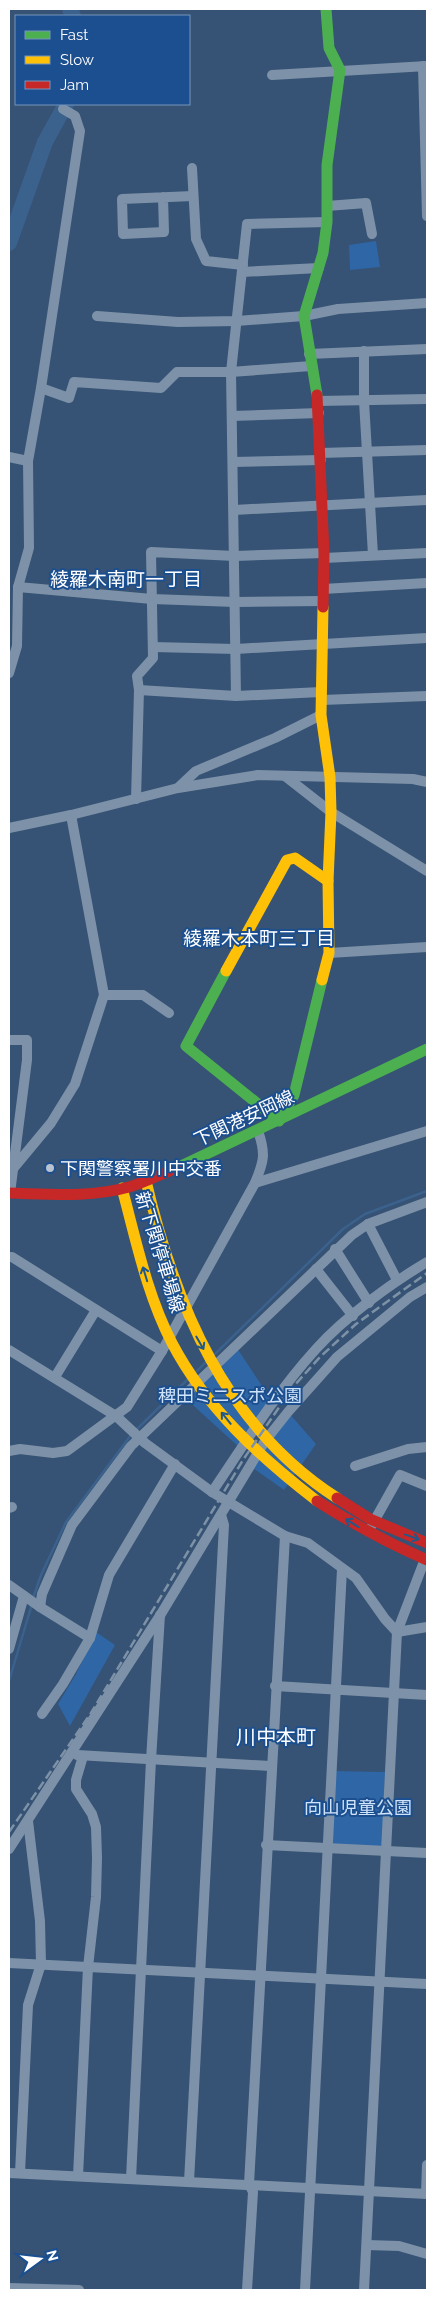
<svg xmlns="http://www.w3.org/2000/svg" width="436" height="2299" viewBox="0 0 436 2299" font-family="Raleway,'Noto Sans JP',sans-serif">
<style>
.green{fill:#2f66a5}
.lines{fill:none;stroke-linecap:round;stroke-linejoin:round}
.stream{stroke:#3b618d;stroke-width:2.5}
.river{stroke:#3b618d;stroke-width:16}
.street{stroke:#7d92a8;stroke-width:10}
.fast{stroke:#4caf50;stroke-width:11}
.slow{stroke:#ffc107;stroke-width:11}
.jam{stroke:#c62828;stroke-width:11}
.rail{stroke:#7e92a7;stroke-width:2.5;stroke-dasharray:9 4;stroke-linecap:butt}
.oneway{stroke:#205989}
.poi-dot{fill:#b9c2ce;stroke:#1b4f8f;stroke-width:2}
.labels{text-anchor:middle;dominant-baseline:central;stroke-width:4;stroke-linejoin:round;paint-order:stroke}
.street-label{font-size:18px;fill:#fff;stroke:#1b4f8f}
.poi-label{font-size:18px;fill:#fff;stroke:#1b4f8f;text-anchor:start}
.park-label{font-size:18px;fill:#cfe3fa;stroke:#1b4f8f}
.neighbourhood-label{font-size:19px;fill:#fff;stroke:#1b4f8f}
.quarter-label{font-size:20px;fill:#fff;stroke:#1b4f8f}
</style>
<rect width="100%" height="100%" fill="#365274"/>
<g class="green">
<path d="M 376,241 L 380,267 L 350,270 L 349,245 Z"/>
<path d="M 235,1345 L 270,1398 L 241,1449 L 184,1397 Z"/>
<path d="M 288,1412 L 316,1444 L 284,1490 L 250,1466 Z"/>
<path d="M 96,1632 L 115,1645 L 70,1726 L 58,1704 L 76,1674 Z"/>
<path d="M 333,1771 L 385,1772 L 382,1847 L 332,1845 Z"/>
</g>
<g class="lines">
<g class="stream">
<path d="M 214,1355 L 343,1229 L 365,1214 L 427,1191"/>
<path d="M 196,1372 L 206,1362"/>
<path d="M 135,1431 L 188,1379"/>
<path d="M 33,1598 L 41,1575 L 66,1522 L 131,1435"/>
<path d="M 9,1681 L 32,1604"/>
</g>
<g class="river">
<path d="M 70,9 L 73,16"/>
<path d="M 9,243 L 45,142 L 66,104"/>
</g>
<g class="street">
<path d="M 423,66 L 427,216"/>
<path d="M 272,75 L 427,66"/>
<path d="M 192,168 L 196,239 L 206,261 L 243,265"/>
<path d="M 163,197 L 164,232 L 123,234 L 122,199 L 193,196"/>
<path d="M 327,206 L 366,203 L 372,234"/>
<path d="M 242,272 L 319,268"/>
<path d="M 97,316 L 178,322 L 237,321 L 304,316 L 338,309 L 427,303"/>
<path d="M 364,351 L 364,401 L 373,555"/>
<path d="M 309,354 L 427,349"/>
<path d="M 41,388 L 69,398 L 74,382 L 161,388 L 177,372 L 231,372 L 311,366"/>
<path d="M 318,401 L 427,399"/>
<path d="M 232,416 L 319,413"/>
<path d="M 320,453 L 427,450"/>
<path d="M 9,457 L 28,461"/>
<path d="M 233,462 L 321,460"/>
<path d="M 234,510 L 427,500"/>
<path d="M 324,558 L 427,553"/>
<path d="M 18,587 L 152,599 L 235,602 L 322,601"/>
<path d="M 323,589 L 427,583"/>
<path d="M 153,647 L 236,649 L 427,638"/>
<path d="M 9,673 L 17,646 L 18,587 L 29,548 L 28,461 L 41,388 L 80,131 L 75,116 L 63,109"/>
<path d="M 139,690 L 236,696 L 321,692"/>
<path d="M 236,696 L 231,372 L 247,224 L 327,222"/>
<path d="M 322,700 L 427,696"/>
<path d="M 285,776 L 331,812 L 427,871"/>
<path d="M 179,787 L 196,771 L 275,738 L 321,715"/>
<path d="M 136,799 L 139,690 L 137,676 L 153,658 L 151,552 L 235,556 L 324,553"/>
<path d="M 9,828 L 71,815 L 178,788 L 258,775 L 413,779 L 427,782"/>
<path d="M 329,953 L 427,947"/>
<path d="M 104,995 L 143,995 L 169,1013"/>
<path d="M 9,1040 L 27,1040 L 27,1060 L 10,1193"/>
<path d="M 12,1170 L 51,1123 L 75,1084 L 104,995 L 71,815"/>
<path d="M 255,1183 L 427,1131"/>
<path d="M 368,1224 L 397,1280"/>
<path d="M 335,1249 L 369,1303"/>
<path d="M 9,1257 L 12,1257 L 162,1351"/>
<path d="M 316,1269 L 353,1316"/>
<path d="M 9,1350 L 116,1416 L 145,1443 L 212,1492 L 285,1536 L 308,1543 L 356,1578 L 385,1619 L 397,1632 L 427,1627"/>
<path d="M 55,1377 L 96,1310"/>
<path d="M 9,1451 L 20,1449 L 53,1453 L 67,1451 L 127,1407 L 162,1351 L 255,1183 C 264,1161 266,1154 258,1131"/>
<path d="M 355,1466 L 408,1449 L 427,1447"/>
<path d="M 212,1492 C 245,1443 276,1393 316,1349 C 345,1317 390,1284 427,1262"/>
<path d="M 9,1508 L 12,1507"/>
<path d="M 372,1525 L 400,1475 L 427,1486"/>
<path d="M 9,1585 L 40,1607 L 90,1638"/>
<path d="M 40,1607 L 42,1594 L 72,1525 L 131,1446 L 352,1235 L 368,1224 L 427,1202"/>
<path d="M 9,1649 L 24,1596"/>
<path d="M 275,1686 L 427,1695"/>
<path d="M 42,1714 L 63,1684 L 90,1638 L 109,1575 L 175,1464"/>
<path d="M 77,1755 L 270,1766"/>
<path d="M 266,1845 L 427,1853"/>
<path d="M 9,1849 L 161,1614 L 265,1441 L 288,1412 L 337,1357 L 410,1297 L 427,1287"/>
<path d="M 9,1963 L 427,1984"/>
<path d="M 9,2173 L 427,2194"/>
<path d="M 20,2173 L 28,2005 L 41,1964 L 40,1921 L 28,1821"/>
<path d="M 78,2176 L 88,1967 L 96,1897 L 97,1858 L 96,1827 L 92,1814 L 76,1789 L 76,1780 L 83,1756"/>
<path d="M 131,2179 L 151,1760 L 160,1615"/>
<path d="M 189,2182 L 224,1525 L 221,1515"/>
<path d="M 426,2194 L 427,2165"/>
<path d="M 367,2245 L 399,2246 L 427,2254"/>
<path d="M 9,2288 L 79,2290"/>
<path d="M 247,2290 L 253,2192 L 249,2184 L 285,1536"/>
<path d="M 305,2290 L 342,1569"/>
<path d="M 364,2290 L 397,1632 L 425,1559"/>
</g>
<g class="fast">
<path d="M 317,395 L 304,316 L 323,253 L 327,222 L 327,165 L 340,70 L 329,48 L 326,9"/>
<path d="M 226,971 L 186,1046 L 279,1121 L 294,1095 L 322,980"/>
<path d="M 179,1167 L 427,1049"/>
</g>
<g class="slow">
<path d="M 226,971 L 287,860 L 295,858 L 328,881"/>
<path d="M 322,980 L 329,953 L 328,881 L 331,812 L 330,777 L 321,715 L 323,607"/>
<path d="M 146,1181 C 175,1305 225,1426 337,1498"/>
<path d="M 122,1188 C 136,1240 147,1295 172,1343 C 206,1408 260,1457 317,1501"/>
</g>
<g class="jam">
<path d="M 317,395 L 324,553 L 323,607"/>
<path d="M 9,1193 C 49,1194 90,1198 129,1187 C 146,1182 163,1173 179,1167"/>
<path d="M 337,1498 L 370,1519 L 427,1543"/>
<path d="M 317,1501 C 353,1524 388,1543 427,1560"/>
</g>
<path class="rail" d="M 9,1832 L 91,1713 L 243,1460 L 293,1387 L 320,1357 L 356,1324 L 427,1273"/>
</g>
<defs><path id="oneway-shaft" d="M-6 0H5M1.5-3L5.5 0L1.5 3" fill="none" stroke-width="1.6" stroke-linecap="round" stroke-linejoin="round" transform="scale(1.25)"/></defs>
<g class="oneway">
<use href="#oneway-shaft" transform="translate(145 1274) rotate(-107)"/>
<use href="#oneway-shaft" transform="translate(200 1343) rotate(60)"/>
<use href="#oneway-shaft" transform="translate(226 1418) rotate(-129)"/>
<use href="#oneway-shaft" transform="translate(352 1523) rotate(-148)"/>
<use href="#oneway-shaft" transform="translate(412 1537) rotate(20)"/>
</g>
<circle class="poi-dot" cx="50" cy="1168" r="5"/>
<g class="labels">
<g class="street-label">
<text transform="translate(244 1118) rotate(-25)">下関港安岡線</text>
<text transform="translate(160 1252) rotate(73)">新下関停車場線</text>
</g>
<g class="poi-label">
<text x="60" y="1168">下関警察署川中交番</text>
</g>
<g class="park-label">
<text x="230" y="1395">稗田ミニスポ公園</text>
<text x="358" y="1807">向山児童公園</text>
</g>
<g class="neighbourhood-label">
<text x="126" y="579">綾羅木南町一丁目</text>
<text x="259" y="938">綾羅木本町三丁目</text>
</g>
<g class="quarter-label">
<text x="276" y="1737">川中本町</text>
</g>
</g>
<rect width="436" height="2299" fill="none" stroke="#ffffff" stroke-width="20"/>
<rect x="15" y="15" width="175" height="90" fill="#1b4f8f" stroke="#7695bc"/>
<rect x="25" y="31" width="25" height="8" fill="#4caf50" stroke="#7695bc"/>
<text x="60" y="40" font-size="15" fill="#ffffff">Fast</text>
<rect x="25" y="56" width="25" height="8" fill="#ffc107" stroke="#7695bc"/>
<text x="60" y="65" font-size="15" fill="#ffffff">Slow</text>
<rect x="25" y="81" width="25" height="8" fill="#c62828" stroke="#7695bc"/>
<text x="60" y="90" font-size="15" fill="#ffffff">Jam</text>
<g transform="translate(40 2259) rotate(75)" stroke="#1b4f8f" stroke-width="4" paint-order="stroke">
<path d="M0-4L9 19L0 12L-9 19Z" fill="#ffffff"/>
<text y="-8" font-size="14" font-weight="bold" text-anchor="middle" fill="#ffffff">N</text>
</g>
</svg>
